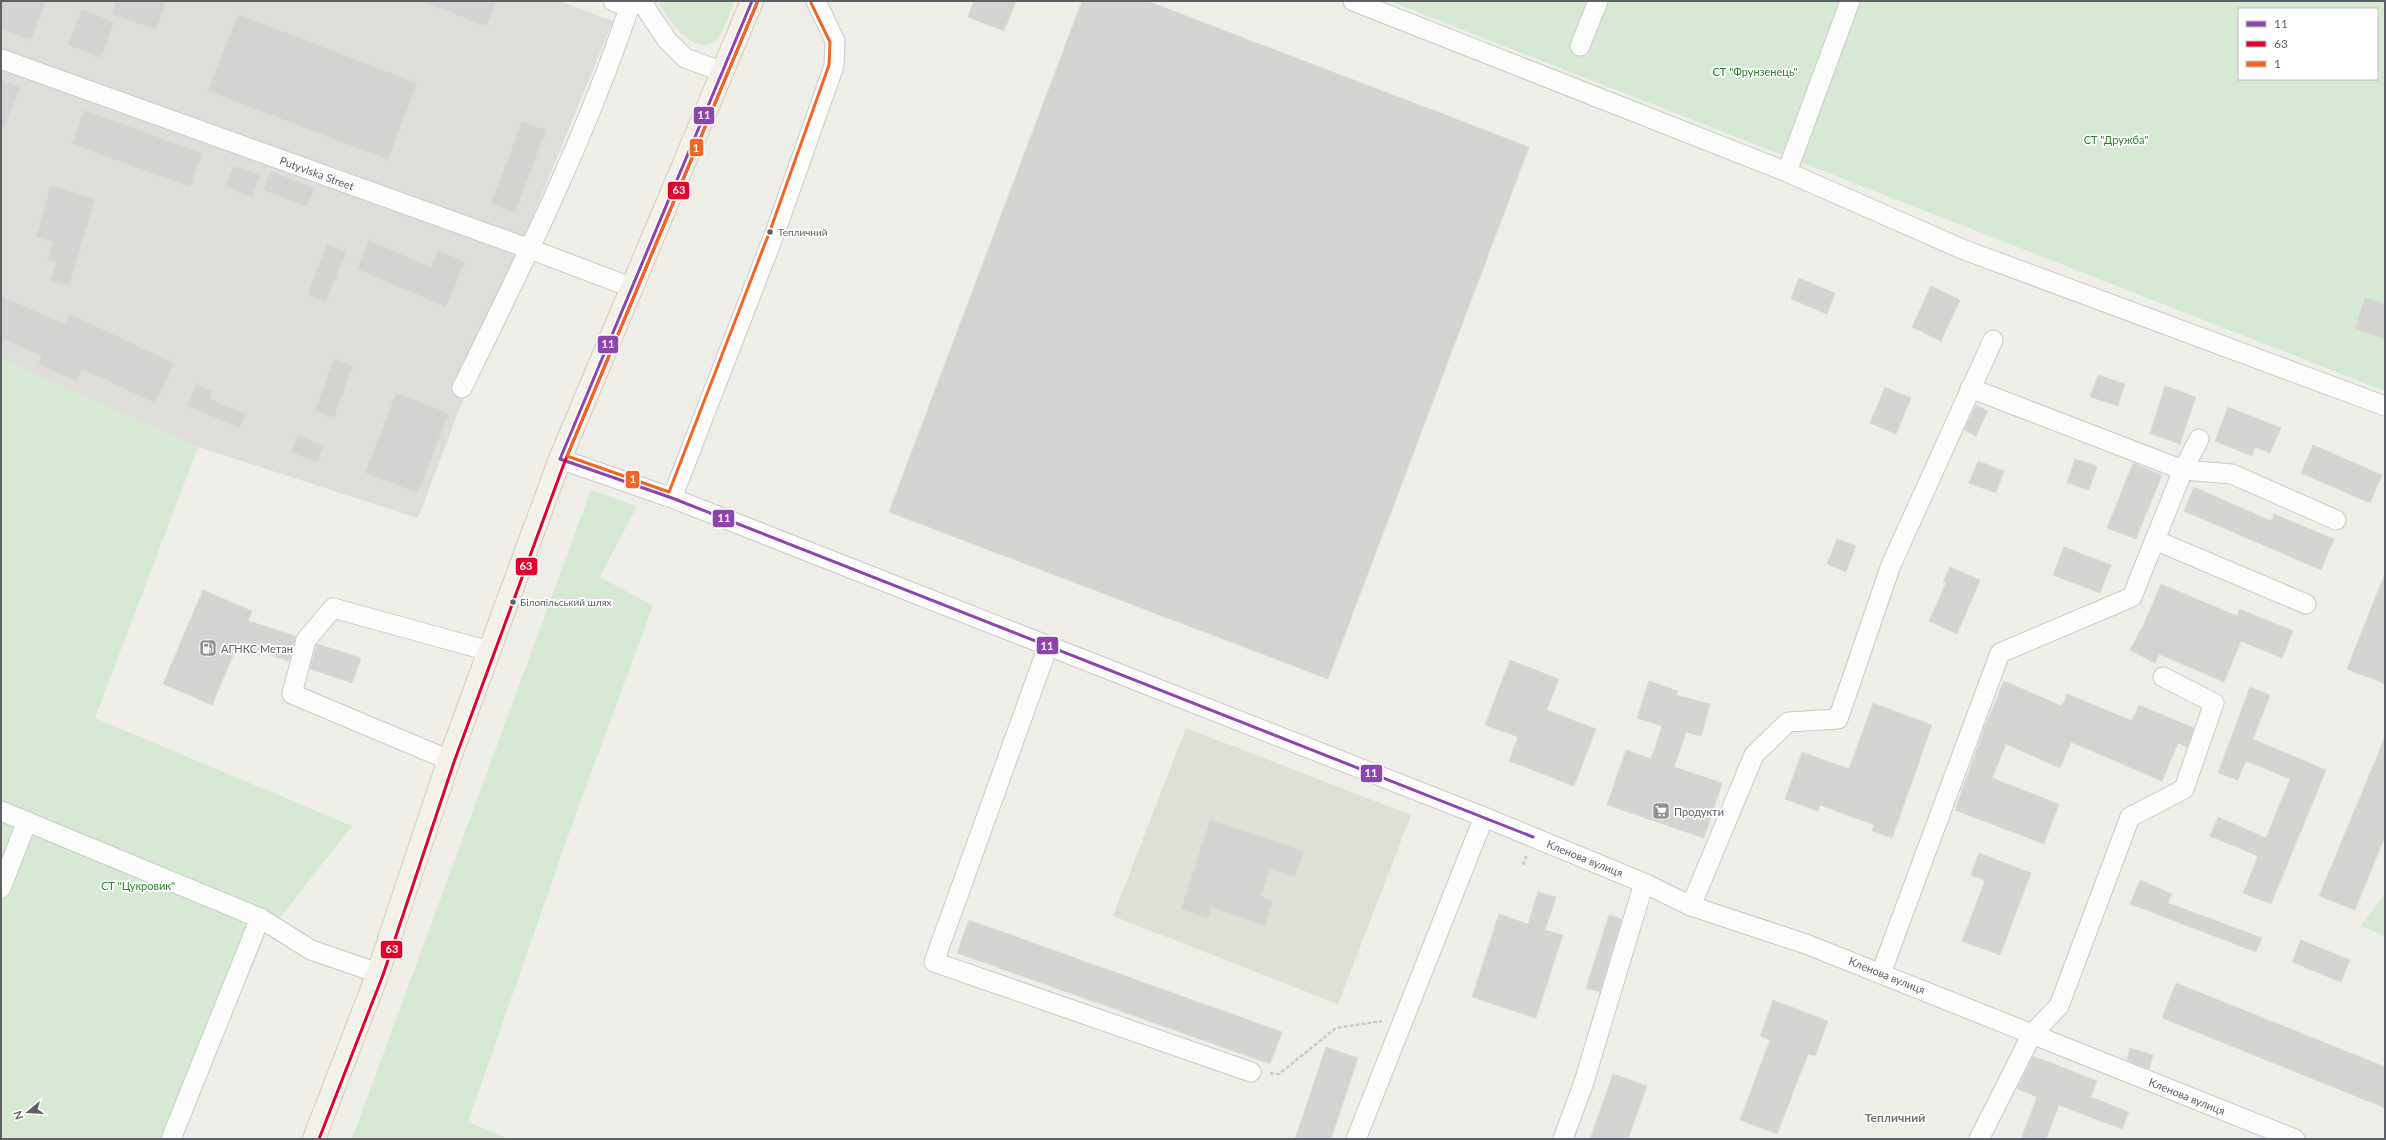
<svg xmlns="http://www.w3.org/2000/svg" width="2386" height="1140" viewBox="0 0 2386 1140" font-family="Lato,sans-serif">
<style>
.industrial{fill:#dfddd9}
.education{fill:#dfded7}
.green{fill:#d6ead3;fill-rule:evenodd}
.building{fill:#d5d4d2;stroke:#dddbd7}
.lines{fill:none;stroke-linecap:round;stroke-linejoin:round}
.minor-casing{stroke:#cbcbca;stroke-width:21}
.major-casing{stroke:#d7cdb5;stroke-width:24}
.path{stroke:#c9cecb;stroke-width:2.5;stroke-dasharray:4 2;stroke-linecap:butt}
.minor{stroke:#fcfcfc;stroke-width:19}
.major{stroke:#f3f1e9;stroke-width:22}
.bus-1-casing{stroke:#fff;stroke-width:6}
.bus-2-casing{stroke:#fff;stroke-width:6}
.bus-3-casing{stroke:#fff;stroke-width:6}
.bus-1{stroke:#8e44ad;stroke-width:3}
.bus-2{stroke:#e4002b;stroke-width:3}
.bus-3{stroke:#f26522;stroke-width:3}
.bus-dot{fill:#5d6167;stroke:#fff;stroke-width:1.5}
.labels{text-anchor:middle;dominant-baseline:central;stroke-width:3.5;stroke-linejoin:round;paint-order:stroke}
.bus-label{font-size:10px;fill:#5d6167;stroke:#fff;text-anchor:start}
.park-label{font-size:11px;fill:#308233;stroke:#fff}
.street-label{font-size:11px;fill:#5d6167;stroke:#fff}
.poi-label{font-size:11px;fill:#5d6167;stroke:#fff;text-anchor:start}
.neighbourhood-label{font-size:12px;font-weight:bold;fill:#6e7379;stroke:#fff}
.line-badge{stroke:#fff;stroke-width:1.5}
.badge-label{font-size:11px;text-anchor:middle;font-weight:bold;fill:#fff}
</style>
<rect width="100%" height="100%" fill="#eeede8"/>
<path class="industrial" d="M 1,1 L 559,1 L 613,21 L 530,223 L 418,518 L 198,447 L 1,359 Z"/>
<path class="education" d="M 1186,728 L 1411,815 L 1338,1004 L 1113,916 Z"/>
<g class="green">
<path d="M 658,1 L 734,1 C 729,13 725,32 716,40 C 695,59 666,18 658,1 Z"/>
<path d="M 1389,1 L 2385,1 L 2385,391 ZM 2239,9 L 2377,9 L 2377,79 L 2239,79 Z"/>
<path d="M 1,359 L 198,447 L 95,718 L 352,826 L 264,938 L 180,1139 L 1,1139 Z"/>
<path d="M 591,490 L 637,506 L 600,577 L 653,606 L 575,816 L 468,1122 L 509,1139 L 352,1139 Z"/>
<path d="M 2385,894 L 2385,936 L 2361,926 Z"/>
</g>
<g class="building">
<path d="M 1,1 L 46,1 L 31,40 L 1,29 Z"/>
<path d="M 116,1 L 166,1 L 156,30 L 112,14 Z"/>
<path d="M 422,1 L 496,1 L 487,27 Z"/>
<path d="M 974,1 L 1016,1 L 1004,31 L 968,17 Z"/>
<path d="M 1082,1 L 1147,1 L 1529,147 L 1328,679 L 889,512 Z"/>
<path d="M 82,9 L 114,22 L 101,58 L 68,45 Z"/>
<path d="M 238,14 L 417,83 L 388,160 L 208,91 Z"/>
<path d="M 1,79 L 20,87 L 2,133 L 1,133 Z"/>
<path d="M 84,110 L 202,153 L 190,187 L 72,144 Z"/>
<path d="M 522,121 L 546,130 L 515,213 L 491,203 Z"/>
<path d="M 233,165 L 260,175 L 252,197 L 225,187 Z"/>
<path d="M 270,171 L 315,188 L 307,207 L 263,190 Z"/>
<path d="M 51,185 L 95,199 L 69,286 L 50,281 L 56,262 L 48,260 L 53,242 L 36,237 Z"/>
<path d="M 369,240 L 431,267 L 438,250 L 465,262 L 446,307 L 357,269 Z"/>
<path d="M 327,244 L 346,252 L 326,302 L 307,295 Z"/>
<path d="M 1799,278 L 1835,293 L 1827,314 L 1791,299 Z"/>
<path d="M 1931,286 L 1960,300 L 1941,341 L 1912,327 Z"/>
<path d="M 1,296 L 65,324 L 70,314 L 174,363 L 155,403 L 82,369 L 76,381 L 38,364 L 42,356 L 1,338 Z"/>
<path d="M 2365,297 L 2385,304 L 2385,339 L 2355,329 Z"/>
<path d="M 334,359 L 353,365 L 334,418 L 315,411 Z"/>
<path d="M 2098,375 L 2125,384 L 2118,406 L 2090,397 Z"/>
<path d="M 197,384 L 213,391 L 210,399 L 246,414 L 240,428 L 187,406 Z"/>
<path d="M 2165,386 L 2196,397 L 2180,444 L 2150,434 Z"/>
<path d="M 1885,387 L 1911,398 L 1896,434 L 1870,423 Z"/>
<path d="M 396,393 L 449,413 L 418,493 L 365,473 Z"/>
<path d="M 1976,405 L 1988,411 L 1976,436 L 1964,430 Z"/>
<path d="M 2228,407 L 2281,428 L 2270,453 L 2255,447 L 2252,456 L 2215,441 Z"/>
<path d="M 298,435 L 324,446 L 317,463 L 291,452 Z"/>
<path d="M 2313,445 L 2382,475 L 2370,503 L 2301,473 Z"/>
<path d="M 2075,459 L 2097,466 L 2089,490 L 2067,483 Z"/>
<path d="M 1978,461 L 2004,471 L 1996,493 L 1969,483 Z"/>
<path d="M 2133,463 L 2162,475 L 2136,539 L 2107,528 Z"/>
<path d="M 2194,487 L 2271,521 L 2274,514 L 2334,539 L 2321,570 L 2184,511 Z"/>
<path d="M 1837,539 L 1856,546 L 1846,572 L 1827,564 Z"/>
<path d="M 2064,547 L 2111,565 L 2100,593 L 2053,575 Z"/>
<path d="M 1950,567 L 1980,580 L 1957,634 L 1929,621 L 1946,583 L 1943,582 Z"/>
<path d="M 2384,576 L 2385,576 L 2385,684 L 2347,669 Z"/>
<path d="M 2161,584 L 2237,616 L 2240,609 L 2293,631 L 2282,658 L 2241,641 L 2224,682 L 2159,654 L 2155,663 L 2130,650 L 2144,624 Z"/>
<path d="M 203,590 L 252,611 L 248,621 L 296,636 L 289,661 L 238,644 L 212,705 L 163,684 Z"/>
<path d="M 317,644 L 361,658 L 352,683 L 310,669 Z"/>
<path d="M 1510,660 L 1559,679 L 1547,710 L 1596,729 L 1574,786 L 1509,761 L 1518,737 L 1485,725 Z"/>
<path d="M 1649,681 L 1678,691 L 1676,695 L 1710,704 L 1701,736 L 1686,732 L 1674,767 L 1722,783 L 1704,838 L 1607,805 L 1626,750 L 1651,759 L 1662,726 L 1637,718 Z"/>
<path d="M 2004,681 L 2062,706 L 2067,694 L 2132,721 L 2139,705 L 2194,728 L 2187,747 L 2178,743 L 2162,781 L 2071,742 L 2060,768 L 2006,744 L 1992,778 L 2059,804 L 2044,844 L 1955,810 L 1984,729 Z"/>
<path d="M 2250,687 L 2270,695 L 2253,739 L 2326,770 L 2271,904 L 2243,893 L 2258,856 L 2210,836 L 2218,817 L 2266,838 L 2290,779 L 2246,761 L 2238,780 L 2218,773 Z"/>
<path d="M 1873,703 L 1932,725 L 1892,838 L 1872,831 L 1874,825 L 1820,805 L 1818,811 L 1785,799 L 1802,752 L 1849,769 Z"/>
<path d="M 2385,737 L 2385,836 L 2355,910 L 2319,896 Z"/>
<path d="M 1210,820 L 1304,851 L 1295,877 L 1270,869 L 1261,896 L 1273,901 L 1265,926 L 1212,907 L 1208,919 L 1181,909 Z"/>
<path d="M 1979,853 L 2031,873 L 2000,955 L 1962,941 L 1985,881 L 1971,875 Z"/>
<path d="M 2140,880 L 2172,894 L 2168,903 L 2262,938 L 2256,952 L 2130,904 Z"/>
<path d="M 1538,892 L 1556,897 L 1545,930 L 1563,935 L 1536,1018 L 1472,997 L 1499,914 L 1528,924 Z"/>
<path d="M 1609,915 L 1622,919 L 1600,992 L 1586,988 Z"/>
<path d="M 969,920 L 1282,1032 L 1270,1064 L 957,953 Z"/>
<path d="M 2301,940 L 2350,960 L 2341,982 L 2292,962 Z"/>
<path d="M 2176,983 L 2385,1067 L 2385,1108 L 2162,1018 Z"/>
<path d="M 1773,1000 L 1828,1021 L 1815,1056 L 1808,1054 L 1777,1134 L 1740,1120 L 1770,1040 L 1760,1036 Z"/>
<path d="M 1326,1047 L 1358,1058 L 1331,1139 L 1295,1139 Z"/>
<path d="M 2130,1048 L 2153,1055 L 2149,1069 L 2127,1060 Z"/>
<path d="M 2033,1056 L 2097,1081 L 2091,1097 L 2129,1112 L 2122,1129 L 2059,1105 L 2046,1139 L 2021,1139 L 2037,1097 L 2017,1089 Z"/>
<path d="M 1613,1074 L 1647,1086 L 1628,1139 L 1590,1139 Z"/>
</g>
<g class="lines">
<defs>
<g id="minor">
<path d="M 613,1 L 629,8 L 640,1"/>
<path d="M 641,1 L 667,40 L 685,58 L 723,72"/>
<path d="M 1353,1 L 1787,172 L 1962,249 L 2385,406"/>
<path d="M 1580,46 L 1598,1"/>
<path d="M 1,59 L 530,249 L 633,288"/>
<path d="M 1787,172 L 1850,1"/>
<path d="M 462,388 C 523,264 585,139 629,8"/>
<path d="M 1970,388 L 2183,470 L 2232,474 L 2336,520"/>
<path d="M 560,459 L 672,498 L 1484,817 L 1644,883 L 1691,906 L 1806,944 L 2295,1139"/>
<path d="M 672,498 L 776,230 L 834,66 L 835,41 L 816,1"/>
<path d="M 2155,540 L 2306,604"/>
<path d="M 1048,646 L 934,962 L 1251,1072"/>
<path d="M 449,760 L 292,694 L 306,640 L 333,608 L 489,651"/>
<path d="M 1,811 L 260,918 L 311,950 L 378,973"/>
<path d="M 1,888 L 27,821"/>
<path d="M 1691,906 L 1754,755 L 1788,722 L 1838,719 L 1891,565 L 1993,340"/>
<path d="M 1881,973 L 2000,653 L 2132,597 L 2183,470 L 2199,439"/>
<path d="M 171,1139 L 260,918"/>
<path d="M 1356,1139 L 1484,817"/>
<path d="M 1563,1139 L 1584,1082 L 1644,883"/>
<path d="M 1979,1139 L 2032,1034 L 2059,1006 L 2130,817 L 2184,789 L 2214,703 L 2163,677"/>
</g>
<path id="major" d="M 314,1139 L 378,973 L 449,760 L 560,459 L 752,1"/>
</defs>
<use href="#minor" class="minor-casing"/>
<use href="#major" class="major-casing"/>
<g class="path">
<path d="M 1523,865 L 1527,854"/>
<path d="M 1270,1073 L 1279,1074 L 1336,1028 L 1382,1021"/>
</g>
<use href="#minor" class="minor"/>
<use href="#major" class="major"/>
<defs>
<g id="bus-1">
<path d="M 560,459 L 672,498 L 1533,837"/>
<path d="M 560,459 L 752,1"/>
</g>
<path id="bus-2" d="M 319,1139 L 383,975 L 454,762 L 565,461 L 757,3"/>
<path id="bus-3" d="M 757,3 L 567,456 L 669,492 L 771,228 L 829,65 L 830,42 L 811,3"/>
</defs>
<use href="#bus-1" class="bus-1-casing"/>
<use href="#bus-2" class="bus-2-casing"/>
<use href="#bus-3" class="bus-3-casing"/>
<use href="#bus-1" class="bus-1"/>
<use href="#bus-2" class="bus-2"/>
<use href="#bus-3" class="bus-3"/>
</g>
<defs>
<symbol id="fuel-square" viewBox="-11 -11 22 22"><rect x="-9" y="-9" width="18" height="18" rx="4" fill="#909294" stroke="#fff"/><path d="M-5.5-6h7V0h2V4h1.3V-2.5L3-4.5l.8-.8L6-3V5H2.5V1h-1V6h-7ZM-4.2-4.7v3.2H.2V-4.7Z" fill="#fff"/></symbol>
<symbol id="supermarket-square" viewBox="-11 -11 22 22"><rect x="-9" y="-9" width="18" height="18" rx="4" fill="#909294" stroke="#fff"/><path d="M-6-5.5h2.5l.6 2H6L4.5 2H-2.5L-4.4-4H-6ZM-1.5 3.2a1.3 1.3 0 1 0 .1 0ZM3 3.2a1.3 1.3 0 1 0 .1 0Z" fill="#fff"/></symbol>
</defs>
<g fill-rule="evenodd">
<use href="#fuel-square" x="198" y="638" width="20" height="20"/>
<use href="#supermarket-square" x="1651" y="801" width="20" height="20"/>
</g>
<g class="bus-dot">
<circle cx="770" cy="232" r="3.5"/>
<circle cx="513" cy="602" r="3.5"/>
</g>
<g class="labels">
<g class="bus-label">
<text x="778" y="232">Тепличний</text>
<text x="520" y="602">Білопільський шлях</text>
</g>
<g class="park-label">
<text x="1755" y="71">СТ "Фрунзенець"</text>
<text x="2116" y="139">СТ "Дружба"</text>
<text x="138" y="885">СТ "Цукровик"</text>
</g>
<g class="street-label">
<text transform="translate(317 173) rotate(20)">Putyvlska Street</text>
<text transform="translate(1585 858) rotate(22)">Кленова вулиця</text>
<text transform="translate(1887 975) rotate(22)">Кленова вулиця</text>
<text transform="translate(2187 1096) rotate(22)">Кленова вулиця</text>
</g>
<g class="poi-label">
<text x="221" y="648">АГНКС Метан</text>
<text x="1674" y="811">Продукти</text>
</g>
<g class="neighbourhood-label">
<text x="1895" y="1117">Тепличний</text>
</g>
</g>
<g class="line-badge">
<rect x="693" y="106" width="22" height="19" rx="4" fill="#8e44ad"/>
<rect x="689" y="138" width="15" height="19" rx="4" fill="#f26522"/>
<rect x="667" y="181" width="23" height="19" rx="4" fill="#e4002b"/>
<rect x="597" y="335" width="22" height="19" rx="4" fill="#8e44ad"/>
<rect x="625" y="470" width="15" height="19" rx="4" fill="#f26522"/>
<rect x="712" y="509" width="23" height="19" rx="4" fill="#8e44ad"/>
<rect x="515" y="557" width="23" height="19" rx="4" fill="#e4002b"/>
<rect x="1036" y="636" width="23" height="19" rx="4" fill="#8e44ad"/>
<rect x="1360" y="764" width="23" height="19" rx="4" fill="#8e44ad"/>
<rect x="380" y="940" width="23" height="19" rx="4" fill="#e4002b"/>
</g>
<g class="badge-label">
<text x="704" y="119">11</text>
<text x="696" y="152">1</text>
<text x="679" y="194">63</text>
<text x="608" y="348">11</text>
<text x="633" y="483">1</text>
<text x="724" y="522">11</text>
<text x="526" y="570">63</text>
<text x="1047" y="650">11</text>
<text x="1371" y="777">11</text>
<text x="392" y="953">63</text>
</g>
<rect width="2386" height="1140" fill="none" stroke="#5d6167" stroke-width="4"/>
<rect x="2238" y="8" width="140" height="72" fill="#ffffff" stroke="#bec0c2"/>
<rect x="2246" y="21" width="20" height="6" fill="#8e44ad" stroke="#bec0c2"/>
<text x="2274" y="28" font-size="12" fill="#5d6167">11</text>
<rect x="2246" y="41" width="20" height="6" fill="#e4002b" stroke="#bec0c2"/>
<text x="2274" y="48" font-size="12" fill="#5d6167">63</text>
<rect x="2246" y="61" width="20" height="6" fill="#f26522" stroke="#bec0c2"/>
<text x="2274" y="68" font-size="12" fill="#5d6167">1</text>
<g transform="translate(28 1112) rotate(252)" stroke="#ffffff" stroke-width="3" paint-order="stroke">
<path d="M0-3L7 15L0 10L-7 15Z" fill="#5d6167"/>
<text y="-6" font-size="11" font-weight="bold" text-anchor="middle" fill="#5d6167">N</text>
</g>
</svg>
